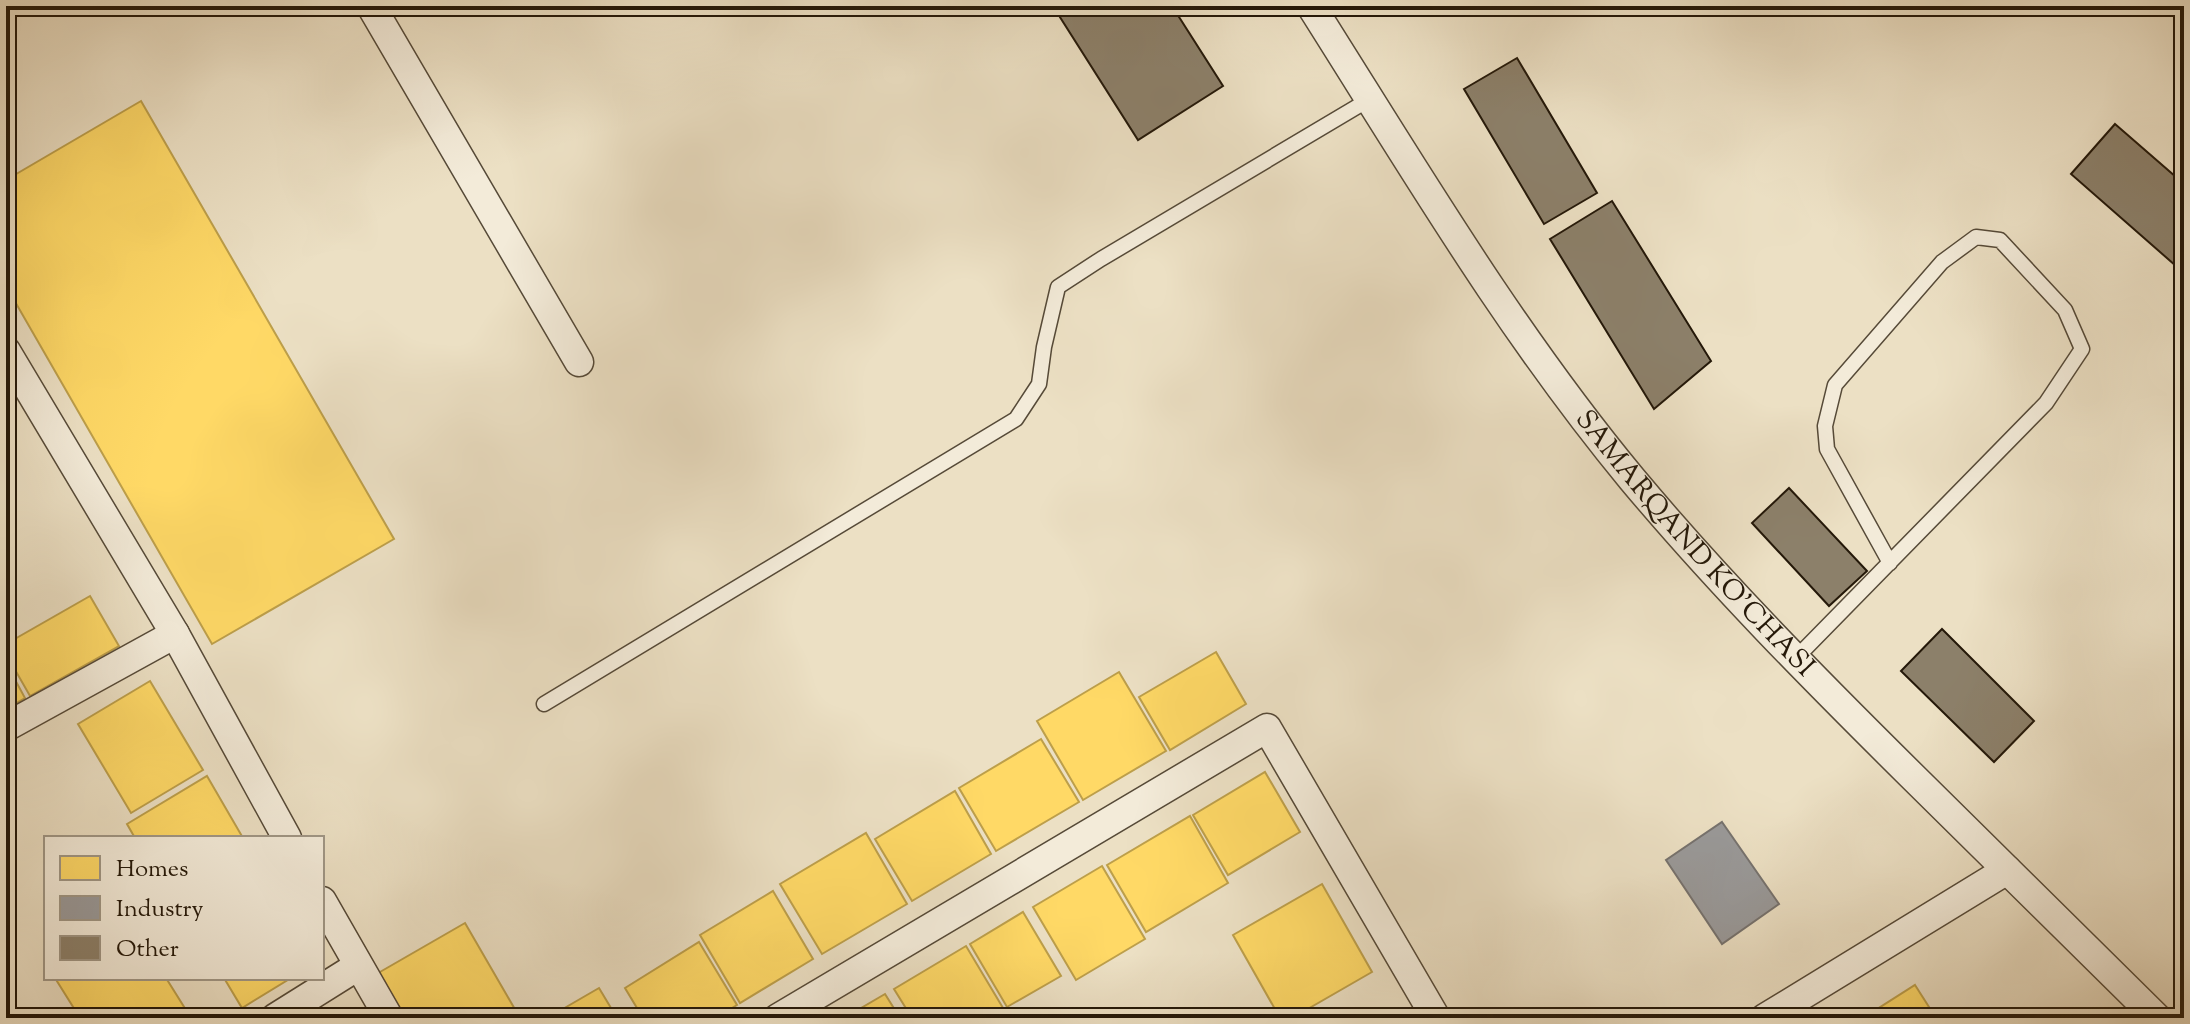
<svg xmlns="http://www.w3.org/2000/svg" width="2190" height="1024" viewBox="0 0 2190 1024" font-family="'Sorts Mill Goudy',serif">
<style>
.homes{fill:#ffd966;stroke:#bd9f4a;stroke-width:2}
.industry{fill:#999;stroke:#76726e;stroke-width:2}
.building{fill:#8c806a;stroke:#241809;stroke-width:2}
.lines{fill:none;stroke-linecap:round;stroke-linejoin:round}
.lane-casing{stroke:#564a38;stroke-width:17}
.street-casing{stroke:#564a38;stroke-width:31}
.lane{stroke:#f3ebd9;stroke-width:14}
.street{stroke:#f3ebd9;stroke-width:28}
.rail{stroke:#241809;stroke-width:6;stroke-dasharray:14 14;stroke-linecap:butt}
.labels{text-anchor:middle;dominant-baseline:central;stroke-width:8;stroke-linejoin:round;paint-order:stroke}
.street-label{font-size:28px;fill:#241809;stroke:#f3ebd9}
</style>
<rect width="100%" height="100%" fill="#ece0c4"/>
<filter id="stains"><feTurbulence type="fractalNoise" baseFrequency=".0025" numOctaves="4"/><feColorMatrix values="0 0 0 0 .2 0 0 0 0 .09 0 0 0 0 .02 0 0 0 .5 -.17"/></filter>
<radialGradient id="worn" r=".72"><stop offset=".6" stop-color="#630" stop-opacity="0"/><stop offset="1" stop-color="#630" stop-opacity=".3"/></radialGradient>
<g class="homes">
<path d="M 141,101 L 394,539 L 212,644 L 6,286 L 6,180 Z"/>
<path d="M 90,596 L 119,646 L 30,696 L 6,654 L 6,644 Z"/>
<path d="M 1216,652 L 1246,704 L 1170,750 L 1139,697 Z"/>
<path d="M 6,663 L 25,698 L 6,709 Z"/>
<path d="M 1119,672 L 1166,751 L 1083,800 L 1037,721 Z"/>
<path d="M 150,681 L 203,770 L 131,813 L 78,724 Z"/>
<path d="M 1041,739 L 1079,802 L 996,851 L 959,788 Z"/>
<path d="M 1265,772 L 1300,832 L 1228,875 L 1193,815 Z"/>
<path d="M 207,776 L 243,838 L 135,838 L 127,824 Z"/>
<path d="M 955,791 L 991,854 L 912,901 L 875,839 Z"/>
<path d="M 1190,816 L 1228,883 L 1146,932 L 1107,865 Z"/>
<path d="M 866,833 L 907,904 L 822,954 L 780,884 Z"/>
<path d="M 1102,866 L 1145,939 L 1076,980 L 1033,907 Z"/>
<path d="M 1322,884 L 1372,972 L 1292,1018 L 1280,1018 L 1233,935 Z"/>
<path d="M 773,891 L 813,959 L 740,1003 L 700,935 Z"/>
<path d="M 1023,912 L 1061,976 L 1007,1007 L 970,944 Z"/>
<path d="M 465,923 L 520,1018 L 398,1018 L 373,976 Z"/>
<path d="M 699,942 L 737,1005 L 715,1018 L 643,1018 L 625,988 Z"/>
<path d="M 966,946 L 1009,1018 L 912,1018 L 894,989 Z"/>
<path d="M 55,978 L 166,978 L 191,1018 L 80,1018 Z"/>
<path d="M 224,978 L 291,978 L 242,1008 Z"/>
<path d="M 1915,985 L 1936,1018 L 1863,1018 Z"/>
<path d="M 599,988 L 617,1018 L 549,1018 L 549,1017 Z"/>
<path d="M 885,994 L 900,1018 L 844,1018 Z"/>
</g>
<path class="industry" d="M 1722,822 L 1779,904 L 1722,944 L 1666,860 Z"/>
<g class="building">
<path d="M 1070,6 L 1172,6 L 1223,86 L 1138,140 L 1058,14 Z"/>
<path d="M 1517,58 L 1597,193 L 1544,224 L 1464,89 Z"/>
<path d="M 2115,124 L 2184,184 L 2184,273 L 2071,174 Z"/>
<path d="M 1612,201 L 1711,361 L 1654,409 L 1550,239 Z"/>
<path d="M 1789,488 L 1867,571 L 1829,606 L 1752,523 Z"/>
<path d="M 1942,629 L 2034,721 L 1994,762 L 1901,671 Z"/>
</g>
<g class="lines">
<defs>
<g id="lane">
<path d="M 1795,659 L 2046,403 L 2082,349 L 2065,310 L 2000,240 L 1976,237 L 1942,262 L 1835,385 L 1825,426 L 1827,449 L 1890,563"/>
<path d="M 544,704 L 1016,419 L 1039,384 L 1044,347 L 1058,287 L 1101,259 L 1370,99"/>
</g>
<g id="street">
<path d="M 371,6 L 579,362"/>
<path id="s1" d="M 1311,6 C 1413,167 1510,332 1632,479 C 1719,583 1814,679 1911,775 C 1993,856 2075,937 2157,1018"/>
<path d="M 6,351 L 175,634 L 287,838"/>
<path d="M 6,727 L 175,634"/>
<path d="M 322,901 L 389,1018"/>
<path d="M 275,1018 L 358,966"/>
<path d="M 778,1018 L 1267,728 L 1436,1018"/>
<path d="M 1765,1018 L 2007,870"/>
</g>
</defs>
<use href="#lane" class="lane-casing"/>
<use href="#street" class="street-casing"/>
<use href="#lane" class="lane"/>
<use href="#street" class="street"/>
<path class="rail" d="M 2170,6 L 2184,19"/>
</g>
<g class="labels">
<g class="street-label">
<text stroke="none"><textPath href="#s1" startOffset="662">SAMARQAND KO'CHASI</textPath></text>
</g>
</g>
<rect width="2190" height="1024" fill="none" stroke="#ece0c4" stroke-width="32"/>
<rect x="8" y="8" width="2174" height="1008" fill="none" stroke="#241809" stroke-width="4"/>
<rect x="16" y="16" width="2158" height="992" fill="none" stroke="#241809" stroke-width="2"/>
<rect x="44" y="836" width="280" height="144" fill="#f3ebd9" stroke="#a09786" stroke-width="2"/>
<rect x="60" y="856" width="40" height="24" fill="#ffd966" stroke="#a09786" stroke-width="2"/>
<text x="116" y="876" font-size="24" fill="#241809">Homes</text>
<rect x="60" y="896" width="40" height="24" fill="#999999" stroke="#a09786" stroke-width="2"/>
<text x="116" y="916" font-size="24" fill="#241809">Industry</text>
<rect x="60" y="936" width="40" height="24" fill="#8c806a" stroke="#a09786" stroke-width="2"/>
<text x="116" y="956" font-size="24" fill="#241809">Other</text>
<rect width="100%" height="100%" filter="url(#stains)"/>
<rect width="100%" height="100%" fill="url(#worn)"/>
</svg>
